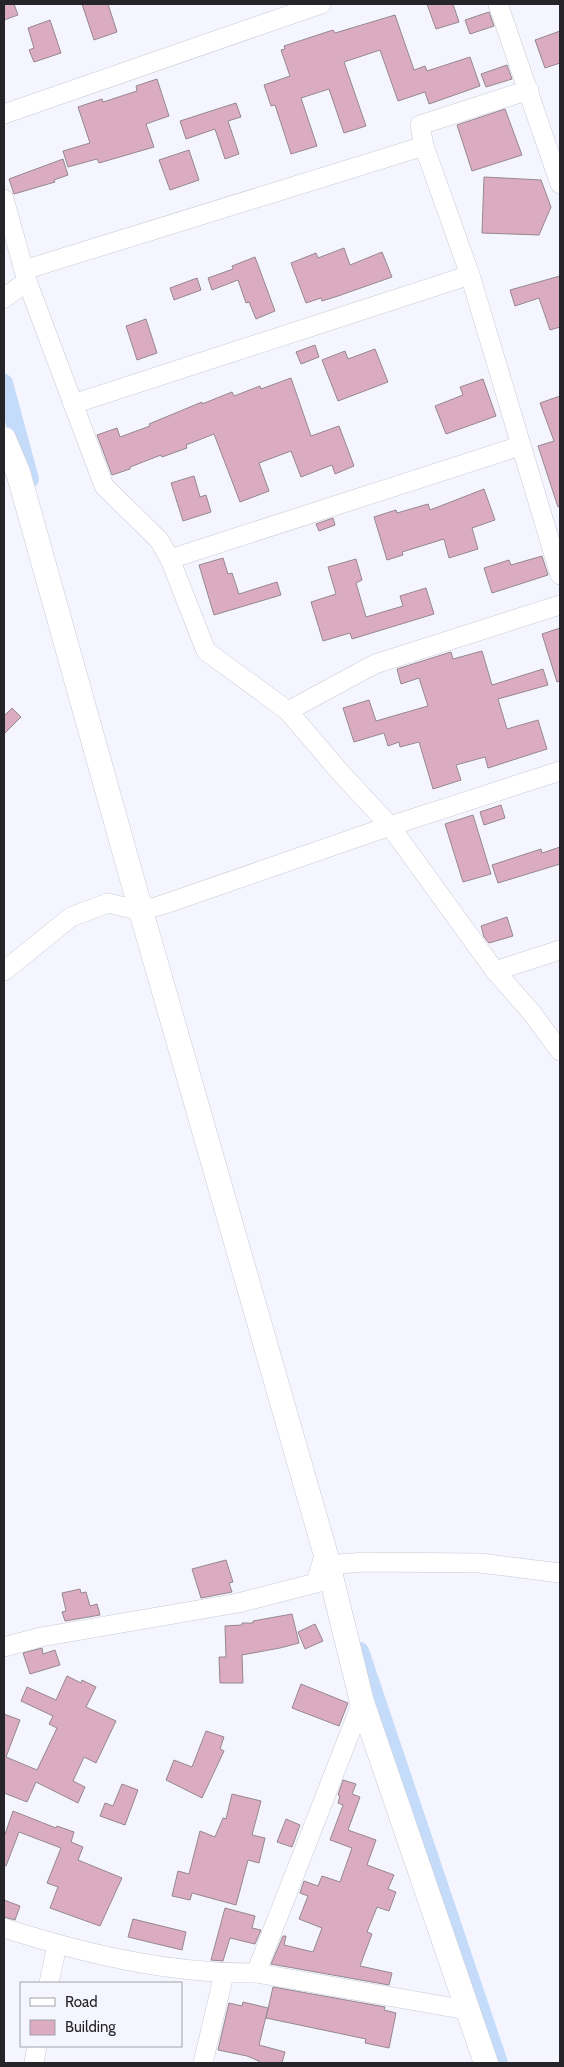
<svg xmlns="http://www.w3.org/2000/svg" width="564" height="2067" viewBox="0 0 564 2067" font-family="Cabin,sans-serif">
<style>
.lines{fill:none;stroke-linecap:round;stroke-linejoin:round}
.canal{stroke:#c4dcfa;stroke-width:18}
.building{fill:#dbacc1;stroke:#95888e}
.minor-casing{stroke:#c9cad6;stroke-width:20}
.tertiary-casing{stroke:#c9cad6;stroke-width:25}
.minor{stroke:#fff;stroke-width:19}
.tertiary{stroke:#fff;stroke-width:24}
</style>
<rect width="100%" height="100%" fill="#f5f5ff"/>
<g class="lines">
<g class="canal">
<path d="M 4,383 L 30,479"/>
<path d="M 360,1651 L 499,2063"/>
</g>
</g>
<g class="building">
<path d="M 4,4 L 14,4 L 18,15 L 4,20 Z"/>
<path d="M 82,4 L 108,4 L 117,32 L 94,40 Z"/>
<path d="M 427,4 L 453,4 L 459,22 L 436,29 Z"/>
<path d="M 489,12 L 494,26 L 470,34 L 465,20 Z"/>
<path d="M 395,15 L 414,70 L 425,66 L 427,71 L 470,57 L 480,86 L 429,104 L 425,92 L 398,101 L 380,50 L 344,62 L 366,126 L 344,133 L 329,89 L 301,98 L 317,146 L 291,154 L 275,105 L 271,106 L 264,85 L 290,76 L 281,50 L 285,49 L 284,46 L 333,30 L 335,33 Z"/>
<path d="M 50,20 L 61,53 L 34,62 L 29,50 L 34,48 L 28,28 Z"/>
<path d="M 560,31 L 560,63 L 545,68 L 535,40 Z"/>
<path d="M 507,65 L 512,79 L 486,87 L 481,74 Z"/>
<path d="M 157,79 L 169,116 L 146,124 L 154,147 L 99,163 L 97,159 L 68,167 L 63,151 L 90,143 L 78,107 L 102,99 L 103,102 L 137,91 L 136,86 Z"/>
<path d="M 236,103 L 241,117 L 228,121 L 239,154 L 225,159 L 215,129 L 186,139 L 180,121 Z"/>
<path d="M 505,109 L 522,155 L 472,171 L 457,125 Z"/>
<path d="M 189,150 L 199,180 L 170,190 L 159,160 Z"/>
<path d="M 63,159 L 68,175 L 54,180 L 55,182 L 14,194 L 9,179 Z"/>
<path d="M 484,177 L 541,180 L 551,207 L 539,235 L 482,233 Z"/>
<path d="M 344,248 L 350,265 L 382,252 L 392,277 L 338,296 L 322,301 L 321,298 L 306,303 L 291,263 L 316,253 L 318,258 Z"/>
<path d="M 255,257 L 275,311 L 256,319 L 249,302 L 246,303 L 238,280 L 212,290 L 208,278 L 233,269 L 232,266 Z"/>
<path d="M 560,276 L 560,327 L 550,330 L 539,298 L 515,306 L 510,290 Z"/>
<path d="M 197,278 L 201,290 L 174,300 L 170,288 Z"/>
<path d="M 146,319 L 157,353 L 137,360 L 126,326 Z"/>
<path d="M 315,345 L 319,357 L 301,364 L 296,352 Z"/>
<path d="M 375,349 L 388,382 L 338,401 L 322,360 L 345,351 L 348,359 Z"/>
<path d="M 291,378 L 311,436 L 339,426 L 354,466 L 335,474 L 332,465 L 301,477 L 291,451 L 259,463 L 269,491 L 240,502 L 214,434 L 186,445 L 187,448 L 162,457 L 161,455 L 130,467 L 130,469 L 112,475 L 97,435 L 117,428 L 120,437 L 150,426 L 149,424 L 202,402 L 202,404 L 232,392 L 234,396 L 260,386 L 261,389 Z"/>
<path d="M 483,379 L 496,416 L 446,434 L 435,406 L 463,395 L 460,387 Z"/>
<path d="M 560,396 L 560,506 L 558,507 L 538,446 L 554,441 L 540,403 Z"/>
<path d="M 194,476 L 200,497 L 206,495 L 211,512 L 183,521 L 171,483 Z"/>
<path d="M 484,489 L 495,520 L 472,528 L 478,549 L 449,558 L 444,539 L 402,552 L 403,555 L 387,560 L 374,517 L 396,510 L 397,513 L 428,504 L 430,510 Z"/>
<path d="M 333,518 L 335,525 L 319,531 L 316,524 Z"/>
<path d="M 542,556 L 548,575 L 492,593 L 484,568 L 509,560 L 511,565 Z"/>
<path d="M 223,558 L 228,574 L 232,573 L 239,594 L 277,582 L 281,595 L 214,615 L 199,565 Z"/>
<path d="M 356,559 L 362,580 L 356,583 L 366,617 L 403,606 L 400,596 L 426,588 L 434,614 L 352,639 L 350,633 L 323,641 L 311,602 L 336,594 L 328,567 Z"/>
<path d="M 560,628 L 560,681 L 557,682 L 542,634 Z"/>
<path d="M 482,651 L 492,685 L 543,669 L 548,685 L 498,699 L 507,729 L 538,720 L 547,749 L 488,768 L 485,757 L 456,765 L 461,780 L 433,789 L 419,742 L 400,747 L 399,742 L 388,746 L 384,733 L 354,742 L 343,708 L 369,700 L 376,721 L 428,706 L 419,678 L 401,684 L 397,669 L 451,652 L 453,659 Z"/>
<path d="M 12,708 L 21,717 L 4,734 L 4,716 Z"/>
<path d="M 501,805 L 505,818 L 484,825 L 480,812 Z"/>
<path d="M 473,815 L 491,874 L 463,882 L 445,824 Z"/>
<path d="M 560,847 L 560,864 L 498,883 L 492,865 L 541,849 L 542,853 Z"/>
<path d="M 507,917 L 513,936 L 489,943 L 484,937 L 481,926 Z"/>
<path d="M 226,1560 L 233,1582 L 229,1583 L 232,1592 L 201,1598 L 192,1569 Z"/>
<path d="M 80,1589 L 81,1593 L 86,1592 L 90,1606 L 97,1604 L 100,1615 L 65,1621 L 62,1612 L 66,1611 L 62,1593 Z"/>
<path d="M 292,1614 L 299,1643 L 280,1648 L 242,1655 L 243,1683 L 220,1683 L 219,1657 L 226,1657 L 225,1626 L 242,1625 L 242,1623 L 253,1623 L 253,1621 Z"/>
<path d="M 315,1624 L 323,1641 L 305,1649 L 298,1632 Z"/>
<path d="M 42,1648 L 43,1654 L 55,1650 L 60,1665 L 30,1674 L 23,1653 Z"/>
<path d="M 67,1676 L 81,1683 L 82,1680 L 96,1687 L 86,1707 L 116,1721 L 96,1763 L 84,1757 L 73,1781 L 85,1787 L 78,1803 L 36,1782 L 27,1802 L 4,1793 L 4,1714 L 20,1720 L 6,1757 L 37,1770 L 57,1728 L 49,1724 L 53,1716 L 21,1701 L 27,1687 L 56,1700 Z"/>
<path d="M 301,1684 L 348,1703 L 339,1726 L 292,1708 Z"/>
<path d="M 206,1731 L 224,1737 L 220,1749 L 224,1751 L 202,1798 L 166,1780 L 174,1760 L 192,1767 Z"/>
<path d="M 343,1780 L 356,1784 L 352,1794 L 360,1797 L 348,1830 L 376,1840 L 367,1865 L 394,1875 L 388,1889 L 396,1892 L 389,1911 L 377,1907 L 367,1932 L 372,1934 L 360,1966 L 392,1973 L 389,1985 L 271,1964 L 283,1936 L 286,1936 L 284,1945 L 313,1952 L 322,1928 L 299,1919 L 308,1896 L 300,1893 L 304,1881 L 318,1886 L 322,1876 L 340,1882 L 352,1848 L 330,1840 L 343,1805 L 338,1803 L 340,1796 L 338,1795 Z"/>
<path d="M 122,1784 L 138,1790 L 125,1825 L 100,1816 L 105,1803 L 113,1806 Z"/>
<path d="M 232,1794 L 261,1801 L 252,1835 L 265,1838 L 259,1863 L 248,1860 L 236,1905 L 192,1893 L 190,1900 L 172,1896 L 178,1871 L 189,1874 L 200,1831 L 215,1837 L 223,1818 L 226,1819 Z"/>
<path d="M 13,1811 L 56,1828 L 57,1826 L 74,1832 L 71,1842 L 83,1847 L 78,1860 L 122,1878 L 100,1926 L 50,1908 L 58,1887 L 47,1883 L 61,1848 L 19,1832 L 6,1866 L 4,1865 L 4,1837 Z"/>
<path d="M 286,1819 L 300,1825 L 292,1847 L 277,1842 Z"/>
<path d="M 4,1900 L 20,1906 L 15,1920 L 4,1917 Z"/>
<path d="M 225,1908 L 255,1916 L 252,1928 L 261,1930 L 255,1944 L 230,1938 L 223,1961 L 211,1960 Z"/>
<path d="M 133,1919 L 186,1932 L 182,1950 L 128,1937 Z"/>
<path d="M 273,1987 L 385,2007 L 384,2010 L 396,2013 L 389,2048 L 365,2043 L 366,2039 L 266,2018 Z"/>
<path d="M 243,2002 L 268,2008 L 259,2045 L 285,2052 L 282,2063 L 258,2063 L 259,2061 L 247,2056 L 218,2050 L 229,2003 L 242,2006 Z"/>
</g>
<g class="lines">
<defs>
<g id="minor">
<path d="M 498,4 L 560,184"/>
<path d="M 529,90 L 420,125 L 424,146 L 470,275 L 560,575"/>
<path d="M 4,114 L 321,4"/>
<path d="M 4,199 L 27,281 L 104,486 L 159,540 L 170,559 L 206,651 L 288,711 L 339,771 L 390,826 L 495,971 L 532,1013 L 560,1051"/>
<path d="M 24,270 L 424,146"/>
<path d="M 4,298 L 27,281"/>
<path d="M 73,404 L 470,275"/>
<path d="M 170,559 L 520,446"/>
<path d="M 288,711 L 375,664 L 560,605"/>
<path d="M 4,971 L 71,917 L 108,903 L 141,911 L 165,904 L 390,826 L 560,771"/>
<path d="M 495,971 L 560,950"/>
<path d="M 339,1564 L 365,1562 L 480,1563 L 560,1573"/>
<path d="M 4,1647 L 41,1637 L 238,1603 L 316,1583 L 325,1552"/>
<path d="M 4,1928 C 85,1954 170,1974 256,1973 L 362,1702"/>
<path d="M 256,1973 L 467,2010"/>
<path d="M 49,1983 L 57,1945"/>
<path d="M 34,2063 L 37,2046"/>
<path d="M 203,2063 L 224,1974"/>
</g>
<path id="tertiary" d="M 4,439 L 18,472 L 141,911 L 325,1552 L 362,1702 L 486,2063"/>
</defs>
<use href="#minor" class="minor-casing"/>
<use href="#tertiary" class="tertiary-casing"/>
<use href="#minor" class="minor"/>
<use href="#tertiary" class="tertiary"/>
</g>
<rect width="564" height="2067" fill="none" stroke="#252529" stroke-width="10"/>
<rect x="20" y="1982" width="162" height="65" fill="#f5f5ff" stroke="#a2a2a9"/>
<rect x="30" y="1998" width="25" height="8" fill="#ffffff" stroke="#a2a2a9"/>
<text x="65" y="2007" font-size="15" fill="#252529">Road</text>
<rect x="30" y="2020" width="25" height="15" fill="#dbacc1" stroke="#a2a2a9"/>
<text x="65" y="2032" font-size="15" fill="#252529">Building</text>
</svg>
